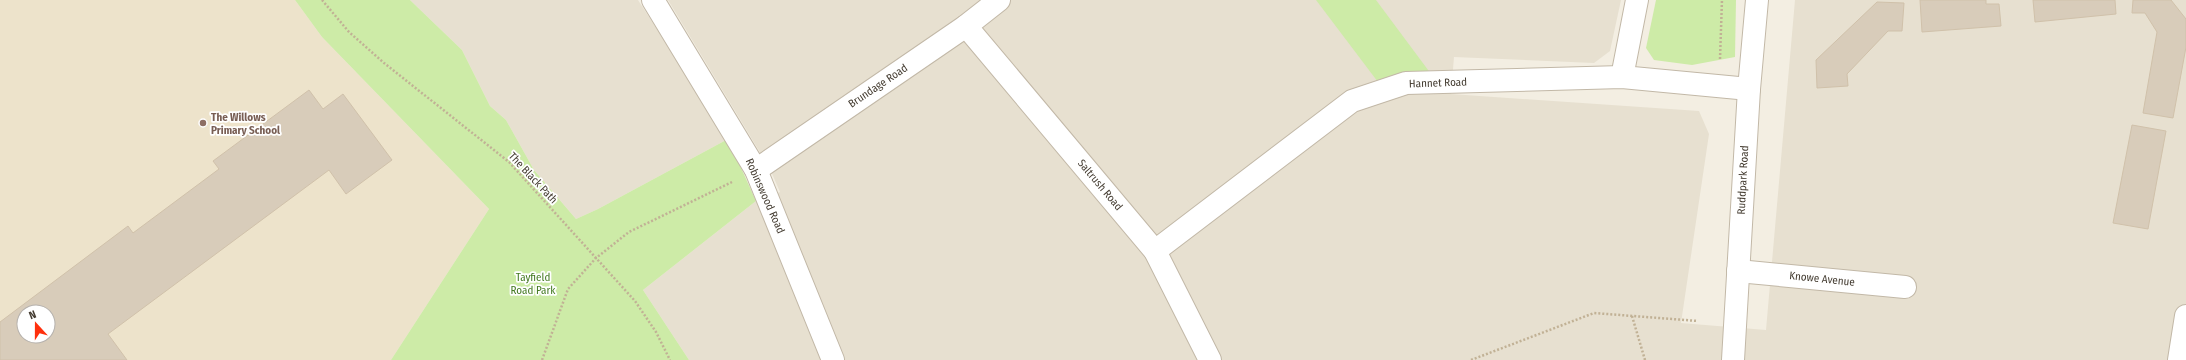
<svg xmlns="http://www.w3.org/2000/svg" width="2186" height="360" viewBox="0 0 2186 360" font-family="'Fira Sans Condensed',sans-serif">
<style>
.residential{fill:#e7e0d0}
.education{fill:#ede3cb;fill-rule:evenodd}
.green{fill:#cdeba7}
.building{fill:#d8ccba;stroke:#d0c1aa;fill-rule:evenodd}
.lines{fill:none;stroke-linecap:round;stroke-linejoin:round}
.minor-casing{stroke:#c2b8a7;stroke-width:24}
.tertiary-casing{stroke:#c2b8a7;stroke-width:24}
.path{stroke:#c1b195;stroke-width:2.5;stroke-dasharray:2 2;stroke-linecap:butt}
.minor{stroke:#fff;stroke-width:22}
.tertiary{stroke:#fff;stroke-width:22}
.education-dot{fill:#8d6e63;stroke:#fff;stroke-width:1.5}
.labels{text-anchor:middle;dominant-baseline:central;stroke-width:3.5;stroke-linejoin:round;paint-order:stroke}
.street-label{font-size:11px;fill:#453d32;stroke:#fff}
.education-label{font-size:11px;font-weight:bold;fill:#785e54;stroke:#fff;text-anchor:start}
.park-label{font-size:11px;fill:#447a22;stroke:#fff}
</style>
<rect width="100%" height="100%" fill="#f3eee2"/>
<g class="residential">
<path d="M 410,0 L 638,0 L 728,139 L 598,209 L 576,219 L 534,170 L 506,120 L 490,106 L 462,50 Z"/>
<path d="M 668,0 L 1621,0 L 1610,51 L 1594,63 L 1454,57 L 1451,94 L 1699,111 L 1709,134 L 1681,323 L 1766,330 L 1795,0 L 2186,0 L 2186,360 L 689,360 L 643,290 L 756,201 L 780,192 L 770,169 Z"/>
</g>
<path class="education" d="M 0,0 L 295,0 L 322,37 L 489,209 L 391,360 L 0,360 ZM 24,312 L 48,312 L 48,336 L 24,336 Z"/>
<g class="green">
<path d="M 295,0 L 410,0 L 462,50 L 490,106 L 506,120 L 534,170 L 576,219 L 598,209 L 728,139 L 756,201 L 643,290 L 689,360 L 391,360 L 489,209 L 322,37 Z"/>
<path d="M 1316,0 L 1376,0 L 1437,82 L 1384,90 Z"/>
<path d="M 1656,0 L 1736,0 L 1735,57 L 1692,65 L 1654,60 L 1646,48 Z"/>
</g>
<g class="building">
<path d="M 1920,0 L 1986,0 L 1986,4 L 1999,4 L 2001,26 L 1922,32 Z"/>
<path d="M 2033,0 L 2115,0 L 2116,14 L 2035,22 Z"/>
<path d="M 2133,0 L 2171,0 L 2186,19 L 2186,47 L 2173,118 L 2143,113 L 2157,32 L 2145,13 L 2132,13 Z"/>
<path d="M 1877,2 L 1904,3 L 1902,31 L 1888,31 L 1847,74 L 1848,86 L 1817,88 L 1816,60 Z"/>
<path d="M 309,90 L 323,109 L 343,94 L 392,160 L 346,194 L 329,170 L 108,334 L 127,360 L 0,360 L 0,322 L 128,226 L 133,233 L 219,169 L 213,161 ZM 24,312 L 48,312 L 48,336 L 24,336 Z"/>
<path d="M 2132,125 L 2166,131 L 2148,229 L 2113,223 Z"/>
</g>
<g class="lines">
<defs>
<g id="minor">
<path d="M 653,0 L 756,170 L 833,360"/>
<path d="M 966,26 L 1155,251 L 1210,360"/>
<path d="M 1622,77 L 1637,0"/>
<path d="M 756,170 L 966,26 L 999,0"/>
<path d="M 1155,251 L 1352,101 L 1406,83 L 1622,77 L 1749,89"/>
<path d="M 1738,271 L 1905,287"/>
<path d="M 2179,360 L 2186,316"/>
</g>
<path id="tertiary" d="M 1733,360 L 1749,89 L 1757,0"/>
</defs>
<use href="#minor" class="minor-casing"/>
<use href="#tertiary" class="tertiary-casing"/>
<g class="path">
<path d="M 322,0 L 349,32 L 384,63 L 509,162 L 635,301 L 656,332 L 670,360"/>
<path d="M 1720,59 L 1722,0"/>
<path d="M 1632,316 L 1645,360"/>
<path d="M 542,360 L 568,289 L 596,258 L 629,232 L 732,182"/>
<path d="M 1471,360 L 1594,313 L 1698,321"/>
</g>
<use href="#minor" class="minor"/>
<use href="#tertiary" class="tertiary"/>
</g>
<circle class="education-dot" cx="203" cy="123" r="4"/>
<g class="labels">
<g class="street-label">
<text transform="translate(1438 83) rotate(-2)">Hannet Road</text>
<text transform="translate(878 86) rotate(-34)">Brundage Road</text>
<text transform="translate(533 178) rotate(47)">The Black Path</text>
<text transform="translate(1743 180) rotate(-87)">Ruddpark Road</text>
<text transform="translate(1100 185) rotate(50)">Saltrush Road</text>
<text transform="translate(765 196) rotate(66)">Robinswood Road</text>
<text transform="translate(1822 279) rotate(6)">Knowe Avenue</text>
</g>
<g class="education-label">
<text x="211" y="117">The Willows<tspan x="211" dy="13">Primary School</tspan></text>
</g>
<g class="park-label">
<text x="533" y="277">Tayfield<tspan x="533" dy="13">Road Park</tspan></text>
</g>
</g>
<g transform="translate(36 324) rotate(339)"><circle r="19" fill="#ffffff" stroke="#b5b1ad"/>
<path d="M0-3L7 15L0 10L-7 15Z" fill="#ff300d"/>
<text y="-6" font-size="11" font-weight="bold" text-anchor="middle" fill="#453d32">N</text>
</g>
</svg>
